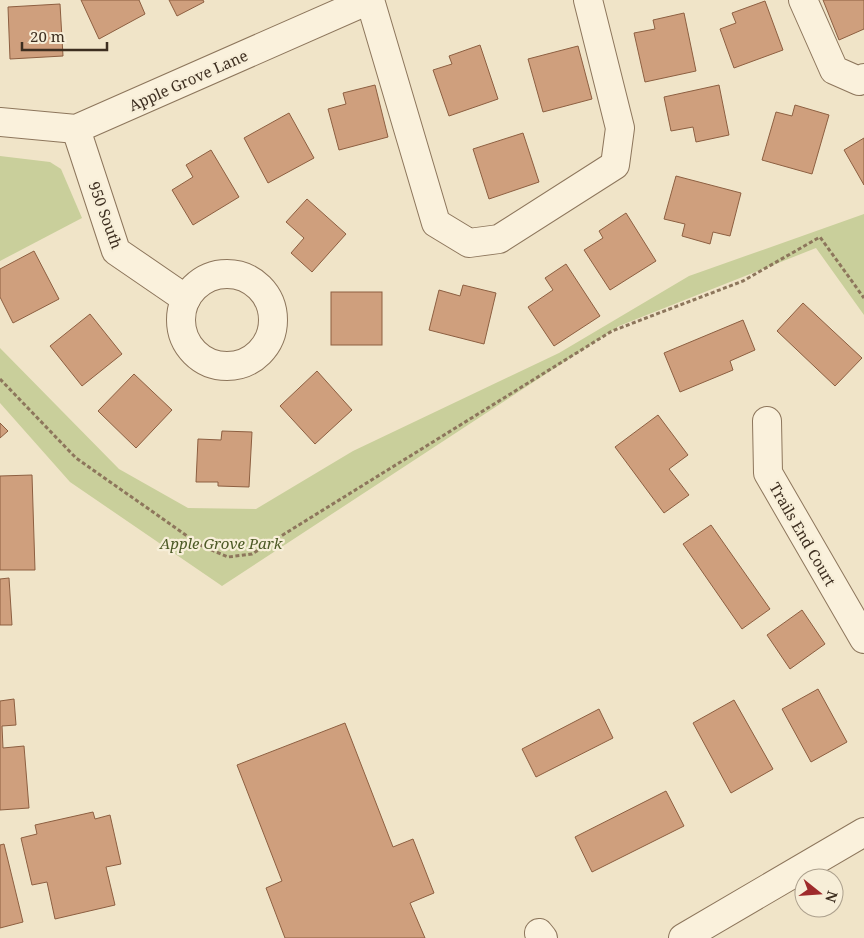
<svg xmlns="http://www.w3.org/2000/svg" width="864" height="938" viewBox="0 0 864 938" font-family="'Noto Serif',serif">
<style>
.green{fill:#c9cf9b}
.building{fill:#cf9f7d;stroke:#8d5f41}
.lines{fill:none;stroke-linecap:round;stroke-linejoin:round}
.minor-casing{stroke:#8d765c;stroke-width:30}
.path{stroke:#8d765c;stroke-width:3;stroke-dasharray:4 2.5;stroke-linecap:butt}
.minor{stroke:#faf1dc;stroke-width:28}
.labels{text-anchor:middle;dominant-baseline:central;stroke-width:4.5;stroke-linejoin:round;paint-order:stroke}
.street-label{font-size:15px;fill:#3d2e20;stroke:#f7eed8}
.park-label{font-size:15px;font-style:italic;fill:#4d5a26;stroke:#f7eed8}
</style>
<rect width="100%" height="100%" fill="#f0e4c8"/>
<g class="green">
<path d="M 0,156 L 50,162 L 61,169 L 82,218 L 0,261 Z"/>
<path d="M 864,214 L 864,315 L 816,248 L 619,326 L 222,586 L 70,482 L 0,403 L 0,348 L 119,469 L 188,508 L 256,509 L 353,451 L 559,353 L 689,276 Z"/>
</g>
<g class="building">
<path d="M 81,0 L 139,0 L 145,14 L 99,39 Z"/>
<path d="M 169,0 L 203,0 L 204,2 L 177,16 Z"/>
<path d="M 823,0 L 864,0 L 864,29 L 839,40 Z"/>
<path d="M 765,1 L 783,50 L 734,68 L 720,29 L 736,23 L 732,13 Z"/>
<path d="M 60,4 L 63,56 L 10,59 L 8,7 Z"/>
<path d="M 684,13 L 696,71 L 645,82 L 634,33 L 655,29 L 653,20 Z"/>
<path d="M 480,45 L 498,99 L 449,116 L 433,70 L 452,64 L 449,56 Z"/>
<path d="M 578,46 L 592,99 L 543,112 L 528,59 Z"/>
<path d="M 375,85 L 388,137 L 339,150 L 328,109 L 346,104 L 343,93 Z"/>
<path d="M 719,85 L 729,135 L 696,142 L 693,127 L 671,131 L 664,97 Z"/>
<path d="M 795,105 L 829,115 L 812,174 L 762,160 L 776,112 L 792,116 Z"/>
<path d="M 289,113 L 314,158 L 268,183 L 244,138 Z"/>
<path d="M 523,133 L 539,182 L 489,199 L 473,149 Z"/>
<path d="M 864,138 L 864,185 L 844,150 Z"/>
<path d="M 211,150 L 239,197 L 193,225 L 172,190 L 193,177 L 186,165 Z"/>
<path d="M 676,176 L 741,193 L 730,236 L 713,232 L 710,244 L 682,236 L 685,224 L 664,219 Z"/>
<path d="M 307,199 L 346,234 L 312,272 L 291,253 L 304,238 L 286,222 Z"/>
<path d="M 626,213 L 656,261 L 610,290 L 584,250 L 603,238 L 599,231 Z"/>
<path d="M 34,251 L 59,299 L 13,323 L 0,297 L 0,269 Z"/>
<path d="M 566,264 L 600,316 L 554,346 L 528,307 L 553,290 L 545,278 Z"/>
<path d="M 463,285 L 496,293 L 484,344 L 429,330 L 439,290 L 460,296 Z"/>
<rect x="331" y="292" width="51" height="53"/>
<path d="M 803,303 L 862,358 L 835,386 L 777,331 Z"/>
<path d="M 90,314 L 122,354 L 82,386 L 50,346 Z"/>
<path d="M 743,320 L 755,350 L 730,361 L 733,370 L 680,392 L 664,353 Z"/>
<path d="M 317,371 L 352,410 L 315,444 L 280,406 Z"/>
<path d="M 134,374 L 172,410 L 136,448 L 98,411 Z"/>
<path d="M 658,415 L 688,455 L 669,469 L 689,495 L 664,513 L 615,447 Z"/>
<path d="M 0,423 L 8,431 L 0,438 Z"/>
<path d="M 222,431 L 252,432 L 249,487 L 218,486 L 218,482 L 196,482 L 198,439 L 221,440 Z"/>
<path d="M 32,475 L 35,570 L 0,570 L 0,476 Z"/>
<path d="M 711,525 L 770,609 L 742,629 L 683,544 Z"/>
<path d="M 9,578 L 12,625 L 0,625 L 0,579 Z"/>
<path d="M 802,610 L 825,644 L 790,669 L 767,635 Z"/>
<path d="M 818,689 L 847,742 L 811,762 L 782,709 Z"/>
<path d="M 14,699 L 16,725 L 2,726 L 3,748 L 24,746 L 29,808 L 0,810 L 0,701 Z"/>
<path d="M 734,700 L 773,769 L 731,793 L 693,723 Z"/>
<path d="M 599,709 L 613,738 L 536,777 L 522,749 Z"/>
<path d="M 345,723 L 393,847 L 413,839 L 434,893 L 410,903 L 425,938 L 285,938 L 266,888 L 282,881 L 237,765 Z"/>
<path d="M 666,791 L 684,826 L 592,872 L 575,837 Z"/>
<path d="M 93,812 L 95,819 L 110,815 L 121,864 L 106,867 L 115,905 L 55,919 L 47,882 L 32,885 L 21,838 L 37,834 L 35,825 Z"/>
<path d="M 4,844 L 23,922 L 0,928 L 0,845 Z"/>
</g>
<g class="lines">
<defs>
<g id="minor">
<path d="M 370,0 L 436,223 L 469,243 L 499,239 L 615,165 L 620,128 L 588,0"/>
<path d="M 803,0 L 834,70 L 859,81 L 864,78"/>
<path d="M 0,122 L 76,129 L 369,0"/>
<path d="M 76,129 L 116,251 L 186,299"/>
<circle cx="227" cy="320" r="46"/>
<path d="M 767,421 L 768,473 L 864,639"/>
<path d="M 539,933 L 543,938"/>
<path d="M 683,938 L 864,832"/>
</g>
</defs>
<use href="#minor" class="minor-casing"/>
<path class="path" d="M 0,379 L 76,458 L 200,545 L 228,557 L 252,554 L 612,331 L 743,281 L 820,237 L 864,298"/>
<use href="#minor" class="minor"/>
</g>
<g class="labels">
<g class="street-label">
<text transform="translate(188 80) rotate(-24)">Apple Grove Lane</text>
<text transform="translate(106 215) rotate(70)">950 South</text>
<text transform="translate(803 534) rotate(60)">Trails End Court</text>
</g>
<g class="park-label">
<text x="221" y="543">Apple Grove Park</text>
</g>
</g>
<g transform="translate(819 893) rotate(107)"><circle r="24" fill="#f7eed8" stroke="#ada18e"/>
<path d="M0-4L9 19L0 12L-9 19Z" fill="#9e2a2b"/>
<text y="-8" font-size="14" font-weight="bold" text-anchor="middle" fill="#3d2e20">N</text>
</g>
<path d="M22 42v8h85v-8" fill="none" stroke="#3d2e20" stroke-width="2.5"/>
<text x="30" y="42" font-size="15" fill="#3d2e20" stroke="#f7eed8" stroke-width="4" paint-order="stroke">20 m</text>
</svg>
